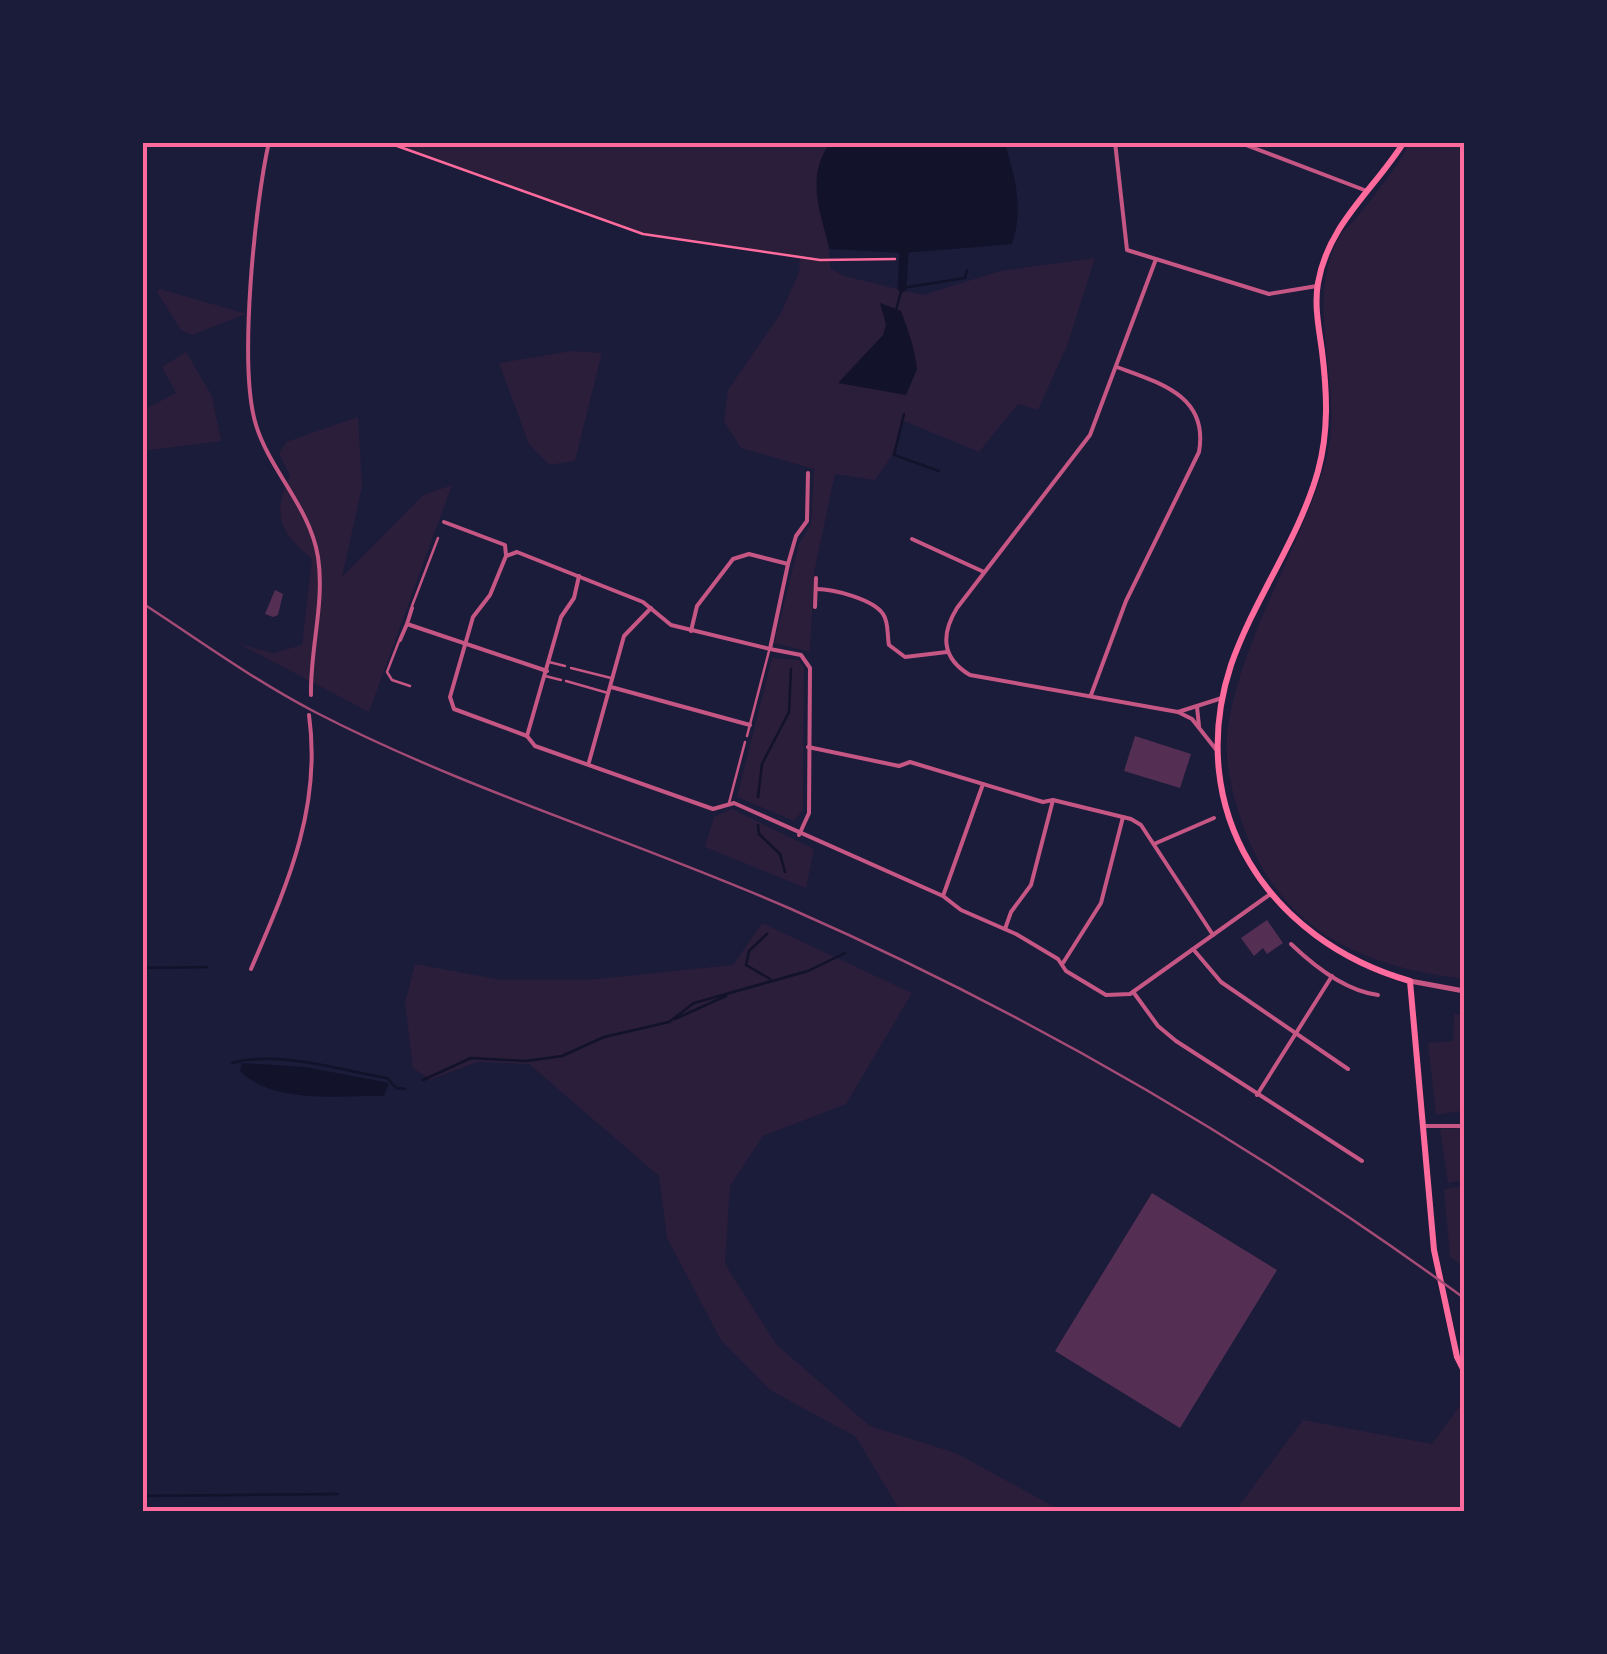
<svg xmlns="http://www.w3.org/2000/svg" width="1607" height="1654" viewBox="0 0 1607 1654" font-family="Commissioner,sans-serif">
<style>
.green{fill:#2a1e3b}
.water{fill:#12122b}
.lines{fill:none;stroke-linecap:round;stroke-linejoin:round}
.stream{stroke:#12122b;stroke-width:2.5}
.canal{stroke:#12122b;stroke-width:9}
.building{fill:#542f53}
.path{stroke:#ff6b9d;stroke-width:2.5}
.service{stroke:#c65784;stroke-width:2.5}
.minor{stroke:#c65784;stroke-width:4}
.tertiary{stroke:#c65784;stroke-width:5}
.secondary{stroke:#ff6b9d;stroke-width:6}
.rail{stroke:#a44b75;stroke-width:2.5}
.neatline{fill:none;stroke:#ff6b9d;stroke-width:4}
</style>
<rect width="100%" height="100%" fill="#1b1b3a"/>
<g class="green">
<path d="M 386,143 L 831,143 C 800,183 831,224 830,268 L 844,276 L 923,295 L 1000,271 L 1095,258 L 1067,346 L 1038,410 L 1018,404 L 979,452 L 904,421 L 891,457 L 875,480 L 835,474 L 814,573 L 810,652 L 774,643 L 799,544 L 811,524 L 814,469 L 741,448 L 724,421 L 728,390 L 781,313 L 799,272 L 800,258 L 643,234 Z"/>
<path d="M 1410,143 L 1464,143 L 1464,979 C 1352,965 1272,925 1238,810 C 1229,782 1223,750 1229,720 C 1246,630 1298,552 1325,464 C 1347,391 1302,310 1338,239 C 1342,231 1351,224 1357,217 C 1376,194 1396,168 1410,143 Z"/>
<path d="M 160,289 L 240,312 L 246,314 L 192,335 L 181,330 L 157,292 Z"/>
<path d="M 571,351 L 602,353 L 575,461 L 549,465 L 529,444 L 499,363 Z"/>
<path d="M 186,352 L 212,396 L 221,441 L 143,451 L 143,410 L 176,393 L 162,367 Z"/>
<path d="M 358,417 L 362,487 L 342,577 L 423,495 L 452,485 L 369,712 L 239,644 L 273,653 L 302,645 L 312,559 C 279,532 272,515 290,475 L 279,454 L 286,442 Z"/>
<path d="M 772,658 L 799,660 L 804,668 L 803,810 L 794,821 L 737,797 Z"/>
<path d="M 732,809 L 814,849 L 806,888 L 705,847 L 714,817 Z"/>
<path d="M 762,923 L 912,993 L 846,1104 L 763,1136 L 730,1186 L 725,1264 L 776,1344 L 870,1426 L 956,1453 L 1062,1511 L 900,1511 L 856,1437 L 770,1390 L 721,1340 L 667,1238 L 659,1176 L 529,1064 L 477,1062 L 430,1080 L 413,1068 L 405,1003 L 415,964 L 502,980 L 586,980 L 733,965 Z"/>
<path d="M 1454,1014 L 1464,1015 L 1464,1101 L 1460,1102 L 1461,1111 L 1436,1115 L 1428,1043 L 1453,1041 Z"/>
<path d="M 1464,1128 L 1464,1180 L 1448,1183 L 1440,1129 Z"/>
<path d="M 1464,1186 L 1464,1267 L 1450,1257 L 1444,1189 Z"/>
<path d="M 1461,1404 L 1464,1404 L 1464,1511 L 1235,1511 L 1303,1420 L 1432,1444 Z"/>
</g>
<g class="water">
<path d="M 831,142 L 1005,143 C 1015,178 1024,208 1012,244 L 904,253 L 830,249 C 820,213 805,175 831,142 Z"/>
<path d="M 880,303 L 901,311 C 908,330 915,349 917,369 L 906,395 L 838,383 L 883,335 L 886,325 Z"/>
<path d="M 242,1063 L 305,1067 L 389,1083 L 384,1096 C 341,1095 274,1105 240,1071 Z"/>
</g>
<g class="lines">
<g class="stream">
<path d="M 896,310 L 902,288 L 965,278 L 967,270"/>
<path d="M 904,414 L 894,455 L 939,471"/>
<path d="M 758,797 L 762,764 L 789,712 L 791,669"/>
<path d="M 758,825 L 759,834 L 780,854 L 785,872"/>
<path d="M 767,934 L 749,951 L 746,965 L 770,979"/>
<path d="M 142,968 L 207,967"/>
<path d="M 675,1019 L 726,996"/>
<path d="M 232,1063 C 277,1050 339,1070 387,1078 L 396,1088 L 405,1089"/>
<path d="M 423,1080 L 471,1058 L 526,1061 L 562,1056 L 604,1037 L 669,1022 L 694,1003 L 808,971 L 845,953"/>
<path d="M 142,1496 L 338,1494"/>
</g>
<path class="canal" d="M 902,288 L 904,253"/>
</g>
<g class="building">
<path d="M 275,590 L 283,594 L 278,615 L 273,617 L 265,614 Z"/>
<path d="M 1135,736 L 1191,754 L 1180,788 L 1124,771 Z"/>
<path d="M 1267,920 L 1283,943 L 1267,954 L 1263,948 L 1254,956 L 1241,938 Z"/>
<path d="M 1152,1193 L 1277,1270 L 1180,1428 L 1055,1351 Z"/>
</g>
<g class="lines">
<path class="path" d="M 386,142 L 643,234 L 820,260 L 895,259"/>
<g class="service">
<path d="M 412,606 L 438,538"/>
<path d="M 399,641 L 387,672 L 392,680 L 410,686"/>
<path d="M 549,662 L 565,666"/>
<path d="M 571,668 L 611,678"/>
<path d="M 545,676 L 561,680"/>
<path d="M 566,681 L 608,693"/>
<path d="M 747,736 L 769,651"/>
<path d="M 729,803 L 745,742"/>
</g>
<g class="minor">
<path d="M 269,142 C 255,203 238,367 256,425 C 270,471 310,507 318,557 C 325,603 310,648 311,695"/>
<path d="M 1115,142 L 1127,250 L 1269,294 L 1317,286"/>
<path d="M 1238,142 L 1367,191"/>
<path d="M 1156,259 L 1090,435 L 957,608 C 941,634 941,658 970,675 L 1178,712 L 1192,719 L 1218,752"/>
<path d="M 444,522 L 505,545 L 506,555"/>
<path d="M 912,539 L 984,572"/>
<path d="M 788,564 L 770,649 L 801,655 L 810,668 L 809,813 L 799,835"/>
<path d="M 816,589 C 833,589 873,599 883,614 C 889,622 887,636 889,645 L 905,657 L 947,652"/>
<path d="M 815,607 L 816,578"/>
<path d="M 412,608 L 407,624 L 547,671"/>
<path d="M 691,631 L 697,606 L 733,559 L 749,554 L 788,564 L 796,536 L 807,521 L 808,473"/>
<path d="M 400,640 L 407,624"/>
<path d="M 770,649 L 671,625 L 643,602 L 517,552 L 506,556 L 490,595 L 473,617 L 450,697 L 454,709 L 527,736 L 535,746 L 713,809 L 734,803 L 943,896 L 961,910 L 1016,934 L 1058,959 L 1066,971 L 1106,995 L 1130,994 L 1269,895"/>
<path d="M 611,687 L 750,725"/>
<path d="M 1091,695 L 1126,601 L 1199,452 C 1209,396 1160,383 1117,367"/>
<path d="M 1197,707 L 1199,726"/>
<path d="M 1178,712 L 1222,698"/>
<path d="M 527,736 L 561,617 L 574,598 L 579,576"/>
<path d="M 808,747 L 899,766 L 910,762 L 1043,802 L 1053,800 L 1131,819 L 1141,825 L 1213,935"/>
<path d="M 589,762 L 624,636 L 651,608"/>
<path d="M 1154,844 L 1214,818"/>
<path d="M 943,896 L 983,784"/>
<path d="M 1005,929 L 1011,912 L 1031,885 L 1053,800"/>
<path d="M 1291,944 C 1314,966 1346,991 1378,995"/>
<path d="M 1193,949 L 1221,982 L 1348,1069"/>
<path d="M 1063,963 L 1101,903 L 1123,817"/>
<path d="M 251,969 C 287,885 322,808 309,715"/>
<path d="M 1134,993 L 1158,1026 L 1176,1041 L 1362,1161"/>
<path d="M 1257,1095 L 1332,976"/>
<path d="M 1424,1126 L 1464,1126"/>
</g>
<path class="tertiary" d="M 1410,981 L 1464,991"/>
<path class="secondary" d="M 1404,142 C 1374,190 1328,224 1318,283 C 1314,305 1319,329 1322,351 C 1327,392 1329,431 1318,471 C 1299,539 1254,599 1231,665 C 1183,811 1269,941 1410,981 L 1434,1250 L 1457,1357 L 1464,1371"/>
<path class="rail" d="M 142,603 C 199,640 255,681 315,712 C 468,791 634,840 791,909 C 1030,1014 1253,1144 1464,1298"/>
</g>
<rect width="1607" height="1654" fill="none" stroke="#1b1b3a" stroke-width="290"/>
<rect x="145" y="145" width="1317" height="1364" class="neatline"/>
</svg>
